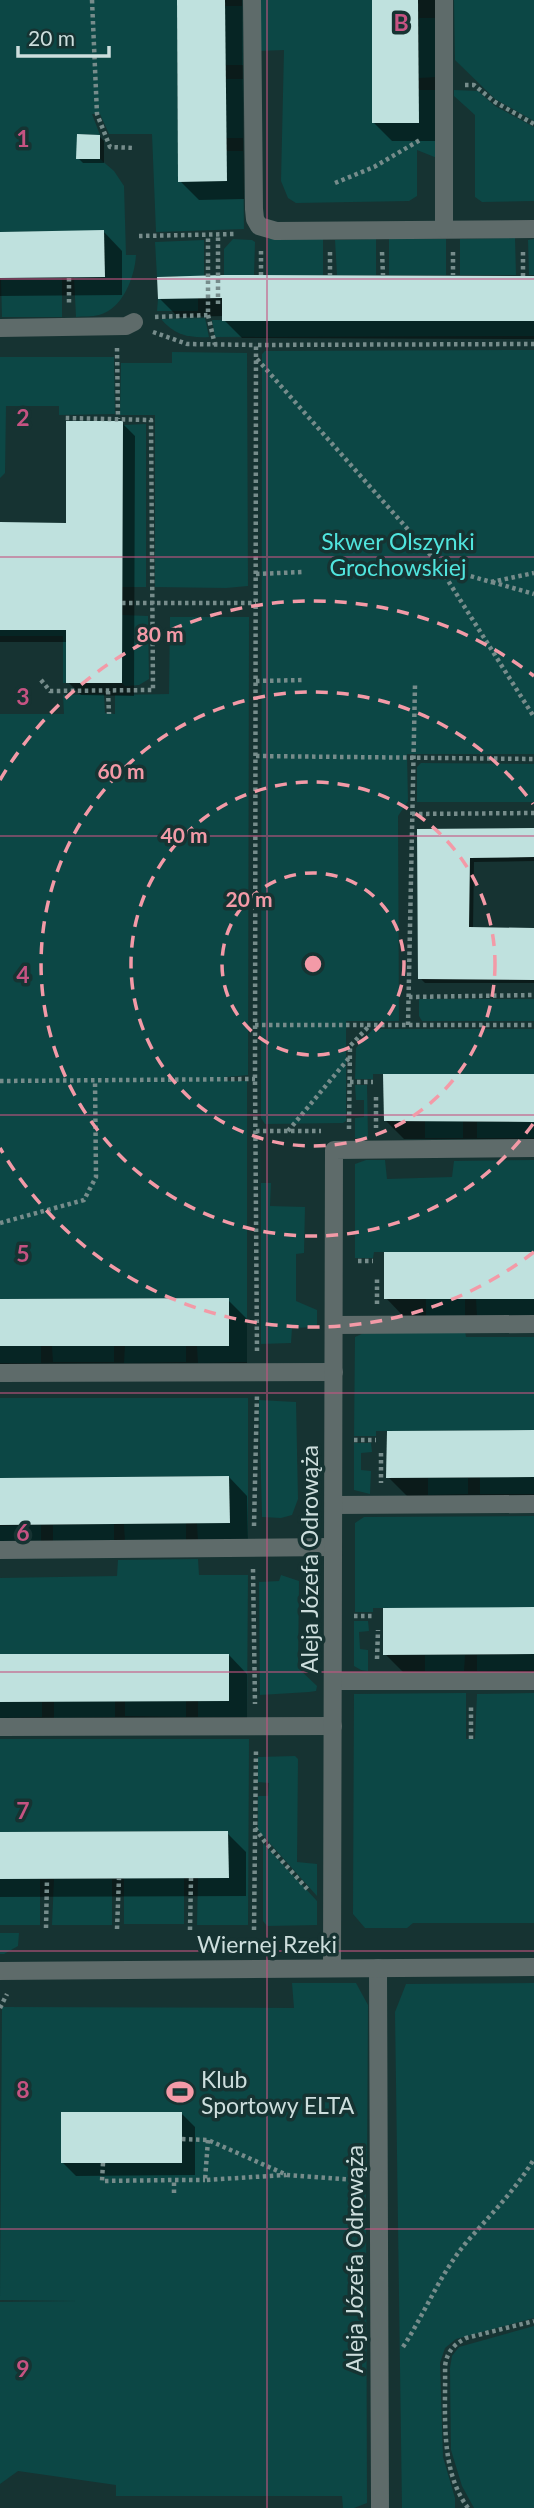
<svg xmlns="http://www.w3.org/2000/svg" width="534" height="2508" viewBox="0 0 534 2508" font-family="Lato,sans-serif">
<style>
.green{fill:#0c4745}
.shadow{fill:#0007}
.building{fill:#bfe1de}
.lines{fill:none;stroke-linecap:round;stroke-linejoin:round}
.path{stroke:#768c8b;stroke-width:4.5;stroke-dasharray:3.5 3.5;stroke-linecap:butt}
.minor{stroke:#5e6b6a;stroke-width:18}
.grid{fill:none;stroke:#c55382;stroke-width:2;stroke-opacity:0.55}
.ring{fill:none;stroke:#f39aa7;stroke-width:3.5;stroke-dasharray:12 9}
.labels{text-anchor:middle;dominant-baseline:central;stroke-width:7;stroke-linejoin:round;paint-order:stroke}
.park-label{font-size:23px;fill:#50e5de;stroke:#163332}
.street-label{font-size:23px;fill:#cddedd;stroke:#163332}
.poi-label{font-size:23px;fill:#cddedd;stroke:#163332;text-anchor:start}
.grid-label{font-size:23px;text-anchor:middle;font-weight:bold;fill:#c55382;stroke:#163332;stroke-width:7;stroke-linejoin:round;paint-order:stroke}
.centre{fill:#f39aa7;stroke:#163332;stroke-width:3.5}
.ring-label{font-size:21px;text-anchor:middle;font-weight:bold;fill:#f39aa7;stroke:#163332;stroke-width:7;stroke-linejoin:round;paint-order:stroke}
</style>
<rect width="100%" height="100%" fill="#163332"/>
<g class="green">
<path d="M 0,0 L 177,0 L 178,181 L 226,181 L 226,151 L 243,151 L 244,229 L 156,232 L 152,134 L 109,134 L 100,114 L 92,114 L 100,135 L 77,134 L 77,159 L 100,159 L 114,171 L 124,186 L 126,255 L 136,255 C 135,276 123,309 99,315 C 92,317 83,316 76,317 L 74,277 L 105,277 L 104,231 L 0,232 Z"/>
<path d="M 259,0 L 372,0 L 372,123 L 418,123 L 419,90 L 436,90 L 437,158 L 417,150 L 417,196 L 409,201 L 296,203 L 288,198 L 281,181 L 284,50 L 258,51 Z"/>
<path d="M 454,0 L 534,0 L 534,121 L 495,99 L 455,60 Z"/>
<path d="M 225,6 L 242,6 L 243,65 L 225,65 Z"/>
<path d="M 419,18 L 436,18 L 436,77 L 419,78 Z"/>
<rect x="226" y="79" width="17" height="59"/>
<path d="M 454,90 L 478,91 L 495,106 L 534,127 L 534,201 L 482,202 L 475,197 L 475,115 L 454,96 Z"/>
<path d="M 515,238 L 516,275 L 460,275 L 460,239 Z"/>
<path d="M 233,239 L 252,240 L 255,242 L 254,275 L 224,275 L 224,249 Z"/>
<rect x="268" y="239" width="55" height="36"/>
<path d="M 376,239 L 376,275 L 337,275 L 335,240 Z"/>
<rect x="389" y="239" width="57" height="36"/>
<path d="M 534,239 L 534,275 L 529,275 L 528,240 Z"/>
<path d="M 204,240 L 204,291 L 198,291 L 198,311 L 157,311 L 158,299 L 180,298 L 178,276 L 157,277 L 155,242 Z"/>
<path d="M 1,278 L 62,278 L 62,317 L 2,317 Z"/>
<path d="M 205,318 L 209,337 C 189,338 174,335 161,319 Z"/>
<path d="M 212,320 L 534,321 L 534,336 L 215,337 Z"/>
<path d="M 534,350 L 534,754 L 407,754 L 408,801 L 398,816 L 399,1021 L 346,1021 L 346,1121 L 343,1123 L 265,1124 L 261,1118 L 262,354 L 265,351 Z"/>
<path d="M 172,352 L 247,353 L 248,586 L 226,588 L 155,587 L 155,415 L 120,415 L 121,363 L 172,363 Z"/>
<path d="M 0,357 L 114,357 L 115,414 L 59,415 L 59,406 L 6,406 L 5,473 L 0,478 Z"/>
<path d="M 146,424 L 146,587 L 122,587 L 123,425 Z"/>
<path d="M 122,615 L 148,616 L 149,679 L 139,685 L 125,686 L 122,683 Z"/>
<path d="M 170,617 L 249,617 L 248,1075 L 227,1077 L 228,1081 L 247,1081 L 247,1362 L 198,1363 L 197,1346 L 229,1345 L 229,1298 L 0,1299 L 0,714 L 64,714 L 63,695 L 104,694 L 105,713 L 115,714 L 115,695 L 169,694 Z"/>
<path d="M 66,618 L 66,683 L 63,683 L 63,636 L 0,636 L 0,630 Z"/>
<path d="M 421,763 L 534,764 L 534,802 L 417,802 L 417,767 Z"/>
<path d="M 419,999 L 534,999 L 534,1021 L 422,1021 L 419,1016 Z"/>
<path d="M 373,1029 L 534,1029 L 534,1074 L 373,1074 L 373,1079 L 355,1079 L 356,1048 Z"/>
<path d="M 355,1085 L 367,1085 L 368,1138 L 355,1138 L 355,1118 L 364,1117 L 364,1100 L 356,1100 Z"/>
<rect x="425" y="1121" width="38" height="17"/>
<rect x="477" y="1122" width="57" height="16"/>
<path d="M 366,1160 L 385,1160 L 387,1179 L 452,1177 L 454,1161 L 534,1160 L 534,1252 L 374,1252 L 373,1258 L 355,1258 L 355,1164 Z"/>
<path d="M 261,1183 L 271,1183 L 270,1206 L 305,1207 L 304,1253 L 296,1254 L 296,1301 L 317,1310 L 317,1327 L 292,1328 L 291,1343 L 261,1344 Z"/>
<rect x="426" y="1299" width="39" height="17"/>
<path d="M 476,1299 L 534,1299 L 534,1316 L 477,1316 Z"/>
<path d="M 465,1331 L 466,1337 L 534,1337 L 534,1430 L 376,1431 L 376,1436 L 354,1436 L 355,1337 L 366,1332 Z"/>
<rect x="0" y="1346" width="41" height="17"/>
<path d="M 52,1346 L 114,1346 L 114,1362 L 53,1362 Z"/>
<path d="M 125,1346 L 186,1346 L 186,1362 L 124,1363 Z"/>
<path d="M 0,1398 L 248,1398 L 248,1540 L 198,1541 L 197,1523 L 230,1523 L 229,1476 L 0,1478 Z"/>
<path d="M 259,1400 L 296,1402 L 298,1499 L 292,1515 L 281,1518 L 262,1517 Z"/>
<path d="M 354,1443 L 371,1443 L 372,1452 L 361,1453 L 361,1470 L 371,1471 L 370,1494 L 354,1490 Z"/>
<rect x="480" y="1477" width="54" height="17"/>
<path d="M 428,1478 L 468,1478 L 468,1494 L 428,1495 Z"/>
<path d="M 534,1516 L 534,1608 L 373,1608 L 373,1612 L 355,1612 L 355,1523 L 364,1517 Z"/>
<path d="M 186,1523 L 186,1540 L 125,1542 L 124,1524 Z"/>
<path d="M 114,1524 L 114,1541 L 53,1542 L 53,1525 Z"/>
<path d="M 41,1525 L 41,1542 L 0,1542 L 0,1526 Z"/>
<path d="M 198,1559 L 199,1575 L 248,1575 L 247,1717 L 198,1717 L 198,1701 L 229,1701 L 229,1654 L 0,1654 L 0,1578 L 117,1576 L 118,1560 Z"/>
<path d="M 281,1575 L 299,1581 L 298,1668 L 317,1686 L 316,1691 L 309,1692 L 260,1695 L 259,1582 L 279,1581 Z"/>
<path d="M 354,1621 L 368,1621 L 369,1631 L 359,1632 L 360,1649 L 368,1650 L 368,1671 L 361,1670 L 354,1666 Z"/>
<path d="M 534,1654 L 534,1670 L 477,1671 L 477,1655 Z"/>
<path d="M 425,1655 L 465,1655 L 464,1671 L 425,1671 Z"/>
<path d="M 466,1693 L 466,1739 L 475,1739 L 477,1694 L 534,1693 L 534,1923 L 413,1923 L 407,1928 L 365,1928 L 353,1914 L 354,1694 Z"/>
<path d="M 54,1701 L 115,1701 L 115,1717 L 54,1718 Z"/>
<path d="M 125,1701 L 186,1701 L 186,1717 L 125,1716 Z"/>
<path d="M 0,1702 L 42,1702 L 42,1717 L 0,1718 Z"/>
<path d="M 0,1739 L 249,1739 L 248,1925 L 197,1925 L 198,1878 L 229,1878 L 228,1831 L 0,1832 Z"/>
<path d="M 295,1756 L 298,1759 L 297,1862 L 317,1864 L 317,1896 L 258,1830 L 258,1796 L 268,1796 L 269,1783 L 258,1782 L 258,1757 Z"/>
<path d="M 263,1843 L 317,1901 L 317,1925 L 267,1926 L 263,1921 Z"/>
<rect x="124" y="1878" width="60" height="46"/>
<rect x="0" y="1879" width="40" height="46"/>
<path d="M 54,1879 L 112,1879 L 112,1925 L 52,1925 Z"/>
<path d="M 0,1933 L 19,1933 L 18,1946 L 4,1954 L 0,1954 Z"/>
<path d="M 292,1983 L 356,1983 L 368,2005 L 367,2177 L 359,2177 L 358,2187 L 366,2188 L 367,2503 L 354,2508 L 343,2508 L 342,2496 L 116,2496 L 116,2485 L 18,2471 L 0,2484 L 0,2302 L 77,2301 L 0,2300 L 2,2007 L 294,2008 Z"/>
<path d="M 534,1983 L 534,2318 L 456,2339 L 445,2348 L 440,2363 L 443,2457 L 455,2498 L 455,2508 L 402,2508 L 395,2012 L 406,1984 Z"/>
<path d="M 534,2326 L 534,2508 L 474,2508 L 462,2486 L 451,2450 L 450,2368 L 452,2356 L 459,2347 Z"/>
</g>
<g class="shadow">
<path d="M 178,0 L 242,0 L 244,199 L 199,200 L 180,181 Z"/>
<path d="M 374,0 L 437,0 L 436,141 L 392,141 L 373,122 Z"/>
<path d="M 100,137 L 104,141 L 104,163 L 83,163 L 78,158 Z"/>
<path d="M 104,232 L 122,251 L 122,295 L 0,296 L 0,234 Z"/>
<path d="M 534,277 L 534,339 L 242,338 L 224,320 L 224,316 L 178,317 L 160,299 Z"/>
<path d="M 122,423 L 135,436 L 134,696 L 81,695 L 68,682 L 68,642 L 0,642 L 0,524 L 68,524 Z"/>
<path d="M 418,830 L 534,830 L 534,861 L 474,862 L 473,929 L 534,929 L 534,983 L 425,983 L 420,978 Z"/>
<path d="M 534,1076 L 534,1139 L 404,1139 L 386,1121 Z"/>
<path d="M 534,1254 L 534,1317 L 404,1317 L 386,1298 Z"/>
<path d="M 228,1300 L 247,1319 L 247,1363 L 0,1364 L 0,1301 Z"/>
<path d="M 534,1432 L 534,1495 L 407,1496 L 388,1477 Z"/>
<path d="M 229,1477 L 247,1496 L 248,1541 L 0,1544 L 0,1480 Z"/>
<path d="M 534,1609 L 534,1672 L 404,1673 L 385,1654 Z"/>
<path d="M 229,1655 L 247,1674 L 247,1719 L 0,1720 L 0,1656 Z"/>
<path d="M 0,1833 L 227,1833 L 246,1852 L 246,1896 L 0,1897 Z"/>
<path d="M 182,2114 L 195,2127 L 195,2175 L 76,2176 L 62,2162 Z"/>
</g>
<g class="building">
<path d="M 177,0 L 225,0 L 227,181 L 178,182 Z"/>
<path d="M 372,0 L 418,0 L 419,123 L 372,123 Z"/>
<path d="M 77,134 L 100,135 L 100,159 L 76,159 Z"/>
<path d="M 104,230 L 105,277 L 0,278 L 0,232 Z"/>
<path d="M 223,275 L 534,276 L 534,321 L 222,321 L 222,298 L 158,299 L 157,277 Z"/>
<path d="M 66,421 L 123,421 L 122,683 L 66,683 L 66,630 L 0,630 L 0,522 L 66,523 Z"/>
<path d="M 534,828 L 534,857 L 470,858 L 469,927 L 534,928 L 534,980 L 418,979 L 417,829 Z"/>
<path d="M 383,1074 L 534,1074 L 534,1122 L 384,1121 Z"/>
<rect x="384" y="1252" width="150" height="47"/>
<path d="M 229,1298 L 229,1346 L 0,1346 L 0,1299 Z"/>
<path d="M 534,1430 L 534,1477 L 386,1478 L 387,1431 Z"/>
<path d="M 229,1476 L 230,1523 L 0,1525 L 0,1478 Z"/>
<path d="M 534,1607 L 534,1654 L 383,1655 L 383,1608 Z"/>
<path d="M 0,1654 L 229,1654 L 229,1701 L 0,1702 Z"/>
<path d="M 228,1831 L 229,1878 L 0,1879 L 0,1832 Z"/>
<rect x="61" y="2112" width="121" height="51"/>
</g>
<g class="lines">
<g class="path">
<path d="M 92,0 L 97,114 L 110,147 L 135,148"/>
<path d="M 465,85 L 474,85 L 495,102 L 534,124"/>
<path d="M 335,183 L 374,167 L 420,140"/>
<path d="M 139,236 L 236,234"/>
<path d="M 261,251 L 261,275"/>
<path d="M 330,252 L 330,275"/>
<path d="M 382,252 L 383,275"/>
<path d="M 453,252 L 453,275"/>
<path d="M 523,252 L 523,276"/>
<path d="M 69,278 L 69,305"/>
<path d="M 218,304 L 218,235"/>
<path d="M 208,315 L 215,345"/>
<path d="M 155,317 L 208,315 L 208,235"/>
<path d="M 153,332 L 187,344 L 256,345"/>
<path d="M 117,348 L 118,419"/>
<path d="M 257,359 L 435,560 L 534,717"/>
<path d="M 423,567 L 439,567 L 491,582 L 534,573"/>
<path d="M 256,574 L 303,572"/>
<path d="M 492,582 L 534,594"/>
<path d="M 122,603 L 256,603"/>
<path d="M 41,680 L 50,691 L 153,690 L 151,420 L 65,418"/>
<path d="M 256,681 L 304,680"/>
<path d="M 108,691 L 109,714"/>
<path d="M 256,756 L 534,759"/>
<path d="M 412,814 L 534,813"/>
<path d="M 409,997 L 534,995"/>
<path d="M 255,1025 L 534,1025"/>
<path d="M 408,1025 L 415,685"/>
<path d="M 0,1081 L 255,1079"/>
<path d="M 350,1082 L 373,1082"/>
<path d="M 376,1097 L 376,1128"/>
<path d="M 349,1129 L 350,1046 L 370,1025"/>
<path d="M 256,1131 L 321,1131"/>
<path d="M 288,1131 L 349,1058"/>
<path d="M 0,1223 L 84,1200 L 96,1177 L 95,1080"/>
<path d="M 358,1261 L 373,1261"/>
<path d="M 377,1304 L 377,1276"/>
<path d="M 257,1351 L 255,1079 L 256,345 L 534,344"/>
<path d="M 354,1440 L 376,1440"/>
<path d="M 381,1453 L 381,1483"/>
<path d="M 254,1526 L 257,1394"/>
<path d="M 253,1569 L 255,1704"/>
<path d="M 354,1616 L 373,1616"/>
<path d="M 377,1659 L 378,1630"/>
<path d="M 471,1739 L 471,1704"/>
<path d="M 255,1828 L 265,1842 L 309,1891"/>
<path d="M 46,1928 L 47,1879"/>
<path d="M 117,1929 L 119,1878"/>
<path d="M 190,1930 L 191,1878"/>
<path d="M 254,1930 L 256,1748"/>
<path d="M 0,2008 L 7,1994"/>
<path d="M 182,2139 L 208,2140 L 287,2175 L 357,2180"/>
<path d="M 208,2140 L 205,2180 L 286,2175"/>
<path d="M 103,2163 L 102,2181 L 174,2180"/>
<path d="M 174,2193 L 174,2180 L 205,2180"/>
<path d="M 403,2347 C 425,2313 439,2276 465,2244 C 489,2216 515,2191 534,2159"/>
<path d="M 468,2508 C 439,2469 446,2412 445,2366 C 447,2352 453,2345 466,2338 L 534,2321"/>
</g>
<g class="minor">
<path d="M 252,0 L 254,209 L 255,219 L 259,226 L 276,231 L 534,229"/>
<path d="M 444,0 L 444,229"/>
<path d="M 0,328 L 126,326 L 134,322"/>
<path d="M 334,1325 L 534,1324"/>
<path d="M 0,1373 L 334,1372"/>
<path d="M 334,1505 L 534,1504"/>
<path d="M 0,1550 L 333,1547"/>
<path d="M 333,1681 L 534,1681"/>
<path d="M 0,1727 L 333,1726"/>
<path d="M 332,1968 L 334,1150 L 534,1148"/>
<path d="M 378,1968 L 380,2508"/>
<path d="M 0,1971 L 534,1967"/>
</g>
</g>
<path class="grid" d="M 267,0 L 267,2508M 0,279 L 534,279M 0,557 L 534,557M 0,836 L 534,836M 0,1115 L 534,1115M 0,1393 L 534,1393M 0,1672 L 534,1672M 0,1951 L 534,1951M 0,2229 L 534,2229"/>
<g class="ring">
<circle cx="313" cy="964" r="91"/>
<circle cx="313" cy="964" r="182"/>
<path d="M533 1124A272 272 0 1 1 533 804"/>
<path d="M534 1252A363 363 0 0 1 0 1148M0 780A363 363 0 0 1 534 676"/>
</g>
<defs>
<symbol id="stadium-bare" viewBox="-9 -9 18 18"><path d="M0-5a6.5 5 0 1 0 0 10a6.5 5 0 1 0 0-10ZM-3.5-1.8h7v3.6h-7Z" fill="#f39aa7" stroke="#163332" stroke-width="2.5" paint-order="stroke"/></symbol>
</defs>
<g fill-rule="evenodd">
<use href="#stadium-bare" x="161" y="2073" width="38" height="38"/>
</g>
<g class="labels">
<g class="park-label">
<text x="398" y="541">Skwer Olszynki<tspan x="398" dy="26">Grochowskiej</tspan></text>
</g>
<g class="street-label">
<text transform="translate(309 1559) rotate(-90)">Aleja Józefa Odrowąża</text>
<text x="267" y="1944">Wiernej Rzeki</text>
<text transform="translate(354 2259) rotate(-90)">Aleja Józefa Odrowąża</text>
</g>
<g class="poi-label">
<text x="201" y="2079">Klub<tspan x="201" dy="26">Sportowy ELTA</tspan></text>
</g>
</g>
<g class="grid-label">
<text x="401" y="31">B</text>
<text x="23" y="147">1</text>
<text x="23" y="426">2</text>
<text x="23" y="705">3</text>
<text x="23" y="983">4</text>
<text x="23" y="1262">5</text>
<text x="23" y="1541">6</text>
<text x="23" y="1819">7</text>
<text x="23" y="2098">8</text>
<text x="23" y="2377">9</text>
</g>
<circle cx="313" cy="964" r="10" class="centre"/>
<g class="ring-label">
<text x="160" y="642">80 m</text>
<text x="121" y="779">60 m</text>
<text x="184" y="843">40 m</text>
<text x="249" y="907">20 m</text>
</g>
<path d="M18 46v10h91v-10" fill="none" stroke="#cddedd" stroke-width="3.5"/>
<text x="28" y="46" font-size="21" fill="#cddedd" stroke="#163332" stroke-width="5" paint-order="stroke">20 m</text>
</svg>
